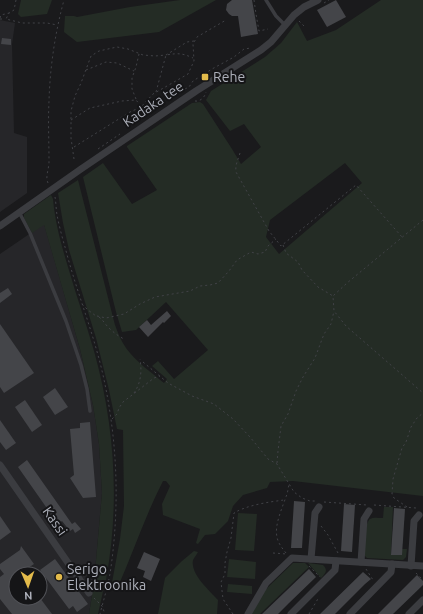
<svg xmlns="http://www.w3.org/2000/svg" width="423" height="614" viewBox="0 0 423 614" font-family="Ubuntu,sans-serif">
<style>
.built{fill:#262629;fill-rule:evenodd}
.green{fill:#242c25;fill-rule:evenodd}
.building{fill:#444549}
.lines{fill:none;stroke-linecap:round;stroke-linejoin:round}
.path{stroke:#414247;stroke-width:1;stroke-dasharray:2 3;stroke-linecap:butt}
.service{stroke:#3b3c40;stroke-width:3.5}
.minor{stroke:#3b3c40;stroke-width:7}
.poi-dot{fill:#e3bb4b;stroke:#151517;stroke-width:1.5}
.labels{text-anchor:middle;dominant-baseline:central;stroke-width:4;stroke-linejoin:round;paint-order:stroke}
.poi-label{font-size:14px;fill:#adb0ba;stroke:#151517;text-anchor:start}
.street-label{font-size:14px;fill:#adb0ba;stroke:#151517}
</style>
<rect width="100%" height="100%" fill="#1a1a1c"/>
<g class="built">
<path d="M 0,20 L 15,23 L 12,44 L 14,133 L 27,137 L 27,193 L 0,212 Z"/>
<path d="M 44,224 L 80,349 L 93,405 L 99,444 L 102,493 L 94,583 L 89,614 L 0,614 L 0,254 ZM 16,574 L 40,574 L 40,598 L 16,598 Z"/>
</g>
<g class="green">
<path d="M 21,0 L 52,0 L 47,14 L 21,17 L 18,14 Z"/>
<path d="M 180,0 L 216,0 L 159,32 L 77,42 L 64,32 L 65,16 L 74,16 L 77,17 L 130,7 Z"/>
<path d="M 381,0 L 423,0 L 423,496 L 293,481 L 270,482 L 267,488 L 243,495 L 233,506 L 228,521 L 215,534 L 205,535 L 198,544 L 196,543 L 200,529 L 163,515 L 162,504 L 170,486 L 166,481 L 163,481 C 145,516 133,553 117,589 L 113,590 L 111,588 L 120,539 L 124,506 L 123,430 L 117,429 L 109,390 L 96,338 L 69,250 L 63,223 L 58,193 L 78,180 L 115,325 C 118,333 121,341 126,348 C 136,362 151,372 164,383 L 167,379 L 152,366 L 158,361 L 174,379 L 208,350 L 166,302 L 136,330 L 122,332 L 116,312 L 83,177 L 103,163 L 132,204 L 157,190 L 127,147 L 127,146 L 192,103 L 200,102 L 203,104 L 232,149 L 241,164 L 261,147 L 244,124 L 230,131 L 206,100 L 211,91 L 265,57 L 281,43 L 297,22 L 307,41 L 336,30 ZM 345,163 L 362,183 L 279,254 L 266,237 L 270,220 Z"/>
<path d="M 51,195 L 53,199 C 55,222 61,244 68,267 C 76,295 86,323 94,351 C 115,426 120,504 106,580 L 103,580 L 102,586 L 104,587 L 98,614 L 89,614 L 94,583 L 102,493 L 99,444 L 93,405 L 80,349 L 44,225 L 32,233 L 24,218 L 24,214 Z"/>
<path d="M 384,507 L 393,507 L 391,554 L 402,555 L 402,549 L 407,549 L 406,557 L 403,560 L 367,558 L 364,555 C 365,548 364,523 370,519 C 373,517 379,518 383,518 Z"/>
<path d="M 238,513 L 257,514 L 254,551 L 235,550 Z"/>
<path d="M 194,551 L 198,552 C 197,554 194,558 193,560 C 190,574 210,591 218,600 L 217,614 L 158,614 L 165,578 L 182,561 Z"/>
<path d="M 229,559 L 256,562 L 255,579 L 227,577 Z"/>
<path d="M 293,563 L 305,563 L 309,567 L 260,614 L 250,614 L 264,591 Z"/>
<path d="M 308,563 L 323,565 C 328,570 326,573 321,578 Z"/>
<path d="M 228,584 L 252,586 L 252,594 L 227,592 Z"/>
</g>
<g class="building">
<path d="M 232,0 L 252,0 L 258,34 L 241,37 L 238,16 L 232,16 L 229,14 L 226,10 L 227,4 Z"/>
<path d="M 336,0 L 346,17 L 327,27 L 317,10 Z"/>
<path d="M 2,38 L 11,39 L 11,45 L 1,44 Z"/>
<path d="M 8,288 L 12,294 L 0,303 L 0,293 Z"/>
<path d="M 167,311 L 171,316 L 164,323 L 163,322 L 148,337 L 139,327 L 147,320 L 151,325 Z"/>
<path d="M 0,324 L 34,373 L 4,393 L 0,387 Z"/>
<path d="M 55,388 L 68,407 L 55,415 L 43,397 Z"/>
<path d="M 25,400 L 42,425 L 32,432 L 15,407 Z"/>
<path d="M 0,420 L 16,443 L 6,450 L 0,442 Z"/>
<path d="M 90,422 L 96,497 L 83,498 L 70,478 L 74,475 L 70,429 L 80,428 L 80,423 Z"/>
<path d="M 27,460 L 72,524 L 75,522 L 81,529 L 75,533 L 73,529 L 70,531 L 62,521 L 58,524 L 18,467 Z"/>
<path d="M 294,501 L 305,502 L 302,548 L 291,548 Z"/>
<path d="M 344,504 L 355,505 L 352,552 L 341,551 Z"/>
<path d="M 394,508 L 405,509 L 402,555 L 391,555 Z"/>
<path d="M 0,516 L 11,532 L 0,540 Z"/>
<path d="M 21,546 L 34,564 L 19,574 L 16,574 L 16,598 L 40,598 L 52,614 L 12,614 L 0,599 L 0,577 L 4,574 L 0,569 L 0,564 L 20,550 Z"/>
<path d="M 144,552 L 160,559 L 151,581 L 143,577 L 145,571 L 137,568 Z"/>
<path d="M 55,559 L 88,604 L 77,612 L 73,606 L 69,609 L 40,570 Z"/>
<path d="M 309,569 L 316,577 L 289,603 L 278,614 L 262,614 Z"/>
<path d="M 363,572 L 371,579 L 365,584 L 335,614 L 320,614 Z"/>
<path d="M 417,575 L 423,581 L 423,585 L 393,614 L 378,614 Z"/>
</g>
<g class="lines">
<g class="path">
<path d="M 16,0 L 14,10 L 9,13 L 6,19 L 22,23 L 47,23 L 57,25"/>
<path d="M 254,0 L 256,14 L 259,31 L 268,29"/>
<path d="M 324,3 L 329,0"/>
<path d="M 0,18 L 1,15 L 9,13"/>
<path d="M 0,19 L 5,19"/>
<path d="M 299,21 L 306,28"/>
<path d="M 86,70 L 106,62 L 117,63 L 134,71"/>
<path d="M 185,89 L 189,87 L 193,81 L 212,69 L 234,57 L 244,49 L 251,48"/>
<path d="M 156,92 L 166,55 C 178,53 182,53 193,58"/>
<path d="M 136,99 L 132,89 L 132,78 L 136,67 L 139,54"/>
<path d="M 195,101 C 200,102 205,97 206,92"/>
<path d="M 71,120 L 90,108 L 122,101 L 136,100 L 141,106"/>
<path d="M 74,147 L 130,112 L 141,107 L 153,94 L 188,74 L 194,61 L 193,44 L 197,37 L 226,20"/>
<path d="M 98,149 L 120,134"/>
<path d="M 240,153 C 238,160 235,165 236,172 L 269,231 L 281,246 L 356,185 L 402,237"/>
<path d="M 74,159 L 71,138 L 71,111 L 75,96 L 81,83 L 91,56 L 99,51 L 117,47 L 128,49 L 143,55 L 155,56 L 166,55 L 187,42 L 194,41"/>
<path d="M 48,183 C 45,177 49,169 49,162 C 49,142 48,121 49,101 C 50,67 55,33 64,0"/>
<path d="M 55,197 C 56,202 56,209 57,215 C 59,225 62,237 65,247 C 76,290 93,331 103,375 C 117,438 120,502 111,567 C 109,583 104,598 100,614"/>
<path d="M 423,220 L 347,283 L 333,296 L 334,311 L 346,326 L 423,393"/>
<path d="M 283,245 L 286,253 L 298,262 L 302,270 L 318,287 L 333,296"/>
<path d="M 82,304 L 88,310 L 96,316"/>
<path d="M 97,316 L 106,318 L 124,314 L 140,304 L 155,297 L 190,291 L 200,286 L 210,285 L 218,283 L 229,271 L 237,260 L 251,252 L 258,254 L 265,252 L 268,246 L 276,239"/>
<path d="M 99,317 C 103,320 105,324 108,327 C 113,332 118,336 124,339"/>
<path d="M 143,362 L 168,383 L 192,396 L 214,404 L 233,419 L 250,437 L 268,459 L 277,464 L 294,492 L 302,498 L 310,501 L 315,501"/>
<path d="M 134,393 C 141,383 142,371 140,359"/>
<path d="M 112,419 L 117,414 L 119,408 L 123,402 L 154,378 L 160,376"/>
<path d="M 277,463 L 278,451 L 281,426 L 288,414 L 296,391 L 303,377 L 315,358 L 324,334 L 331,324 L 334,311"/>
<path d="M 324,502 L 367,505"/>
<path d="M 374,505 L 416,508"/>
<path d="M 407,507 L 394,498 L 392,494 L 393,479 L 402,448 L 406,442 L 411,427 L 417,418 L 423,413"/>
<path d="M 321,526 L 328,535 L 338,553"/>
<path d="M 273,553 L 287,554"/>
<path d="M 286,553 C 282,548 278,543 277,537 C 274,525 283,506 287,494 C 288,491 288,488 289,485"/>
<path d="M 309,566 L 320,577"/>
<path d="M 366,569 L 373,580"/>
<path d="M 416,573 L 423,580"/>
<path d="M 94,598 L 102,606 L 105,614"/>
<path d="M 233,614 L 223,599 L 221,582 L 225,574 L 225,563 L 227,552 L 231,538 L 234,513 C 247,505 269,502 284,500"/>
<path d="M 309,614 L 319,597"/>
</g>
<g class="service">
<path d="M 266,0 L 276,16 L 285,25"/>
<path d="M 19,212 L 30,233 L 66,321 L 81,365 L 87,389 L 90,411"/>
</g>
<g class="minor">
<path d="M 0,226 L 81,169 L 196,91 L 261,50 L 271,42 L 294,15 L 304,7 L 318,0"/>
<path d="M 0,465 L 89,593"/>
<path d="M 311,559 L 315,513 L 319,507"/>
<path d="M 361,562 L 364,519 L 369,511"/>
<path d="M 411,566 L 414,521 L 419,515"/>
<path d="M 248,614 L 266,583 L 292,558 L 423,566"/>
<path d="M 291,614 L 335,570 L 336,561"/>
<path d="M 350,614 L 391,572 L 392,564"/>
<path d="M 409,614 L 423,600"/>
</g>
</g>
<g class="poi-dot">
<rect x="201" y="73" width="8" height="8" rx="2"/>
<circle cx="59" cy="577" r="4"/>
</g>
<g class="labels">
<g class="poi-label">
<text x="213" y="77">Rehe</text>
<text x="67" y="569">Serigo<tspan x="67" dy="16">Elektroonika</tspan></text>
</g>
<g class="street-label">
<text transform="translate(153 104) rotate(-34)">Kadaka tee</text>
<text transform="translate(55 521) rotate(55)">Kassi</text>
</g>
</g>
<g transform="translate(28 586) rotate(178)"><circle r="19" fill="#151517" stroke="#525358"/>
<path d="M0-3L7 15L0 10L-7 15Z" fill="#e3bb4b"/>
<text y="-6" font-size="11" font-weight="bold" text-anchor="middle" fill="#adb0ba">N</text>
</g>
</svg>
